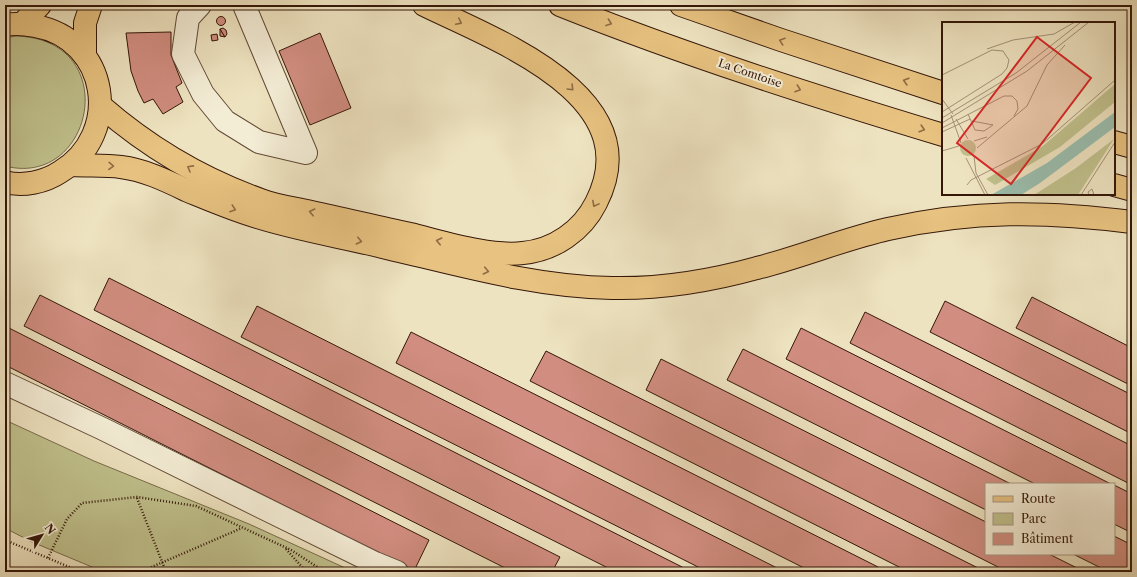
<svg xmlns="http://www.w3.org/2000/svg" width="1137" height="577" viewBox="0 0 1137 577" font-family="'Libre Caslon Text',serif">
<style>
.green{fill:#c0c18d;stroke:#7a6c4b}
.building{fill:#d18d80;stroke:#341709}
.lines{fill:none;stroke-linecap:round;stroke-linejoin:round}
.minor-casing{stroke:#624a37;stroke-width:24}
.major-casing{stroke:#341709;stroke-width:24}
.highway-casing{stroke:#341709;stroke-width:24}
.path{stroke:#341709;stroke-width:2.5;stroke-dasharray:1 2;stroke-linecap:butt}
.minor{stroke:#f4edd6;stroke-width:22}
.major{stroke:#e7c280;stroke-width:22}
.highway{stroke:#e7c280;stroke-width:22}
.oneway{stroke:#8e6c44}
.labels{text-anchor:middle;dominant-baseline:central;stroke-width:4;stroke-linejoin:round;paint-order:stroke}
.street-label{font-size:11px;fill:#341709;stroke:#f4edd6}
.inset-road{fill:none;stroke:#a49177;stroke-width:1}
.view{fill:#d62828;fill-opacity:0.15;stroke:#d62828;stroke-width:2}
.inset-edge{fill:none;stroke:#341709;stroke-width:2}
</style>
<rect width="100%" height="100%" fill="#eee3c0"/>
<filter id="stains"><feTurbulence type="fractalNoise" baseFrequency=".005" numOctaves="4"/><feColorMatrix values="0 0 0 0 .2 0 0 0 0 .09 0 0 0 0 .02 0 0 0 .5 -.17"/></filter>
<radialGradient id="worn" r=".72"><stop offset=".6" stop-color="#630" stop-opacity="0"/><stop offset="1" stop-color="#630" stop-opacity=".3"/></radialGradient>
<g class="green">
<path d="M 16,36 C 124,39 94,189 5,166 L 5,38 Z"/>
<path d="M 5,420 L 94,461 L 249,524 L 354,572 L 104,572 L 32,542 L 5,528 Z"/>
</g>
<g class="building">
<circle cx="221" cy="21" r="4.5"/>
<path d="M 220,29 L 225,37 L 220,36 Z"/>
<path d="M 220,29 L 223,28 L 226,30 L 227,34 L 225,37 Z"/>
<path d="M 171,32 L 171,55 L 182,83 L 176,87 L 183,102 L 163,114 L 153,99 L 144,103 L 138,91 L 131,71 L 126,33 Z"/>
<path d="M 320,33 L 351,108 L 310,125 L 279,51 Z"/>
<path d="M 217,34 L 218,40 L 212,41 L 211,35 Z"/>
<path d="M 109,278 L 692,572 L 616,572 L 94,310 Z"/>
<path d="M 40,295 L 560,557 L 552,572 L 513,572 L 24,326 Z"/>
<path d="M 1032,297 L 1132,348 L 1132,386 L 1016,328 Z"/>
<path d="M 945,301 L 1132,395 L 1132,434 L 930,332 Z"/>
<path d="M 257,306 L 785,572 L 708,572 L 241,337 Z"/>
<path d="M 865,312 L 1132,446 L 1132,485 L 850,343 Z"/>
<path d="M 5,326 L 429,540 L 414,571 L 5,365 Z"/>
<path d="M 801,328 L 1111,484 L 1035,484 L 786,359 Z"/>
<path d="M 411,332 L 888,572 L 812,572 L 396,363 Z"/>
<path d="M 743,349 L 1011,484 L 986,484 L 986,510 L 727,380 Z"/>
<path d="M 546,351 L 986,572 L 909,572 L 530,381 Z"/>
<path d="M 661,359 L 986,522 L 986,554 L 1049,554 L 1085,572 L 1008,572 L 646,390 Z"/>
<path d="M 1114,485 L 1132,494 L 1132,533 L 1114,524 Z"/>
<path d="M 1114,536 L 1132,545 L 1132,572 L 1109,572 L 1073,554 L 1114,554 Z"/>
</g>
<g class="lines">
<defs>
<g id="minor">
<path d="M 200,5 L 188,18 L 183,54 L 203,94 L 225,121 L 259,142 L 306,153 L 244,5"/>
<path d="M 5,383 L 101,428 L 375,563 L 397,572"/>
</g>
<g id="major">
<path d="M 23,23 L 40,5"/>
<path d="M 5,25 C 15,23 25,24 35,26 C 109,39 123,134 60,172 C 45,182 23,187 5,182"/>
<path d="M 85,56 L 85,23 L 91,5"/>
</g>
<g id="highway">
<path d="M 560,5 C 685,55 814,96 943,135"/>
<path d="M 681,5 L 781,40 L 943,93"/>
<path d="M 101,106 C 148,147 202,179 261,200 C 277,206 294,208 311,212 C 344,219 377,227 410,234 C 443,242 490,257 523,253 C 554,250 582,231 596,203 C 651,96 495,40 424,5"/>
<path d="M 1114,142 L 1132,147"/>
<path d="M 72,165 C 88,166 105,165 121,167 C 145,170 167,181 188,191 C 210,200 231,209 254,216 C 297,230 343,237 387,248 C 460,265 536,287 612,288 C 661,289 710,281 757,268 C 801,257 844,239 888,229 C 973,210 1046,211 1132,222"/>
<path d="M 1114,185 L 1132,190"/>
</g>
</defs>
<use href="#minor" class="minor-casing"/>
<use href="#major" class="major-casing"/>
<use href="#highway" class="highway-casing"/>
<g class="path">
<path d="M 137,498 L 166,572"/>
<path d="M 5,540 L 81,572"/>
<path d="M 286,549 L 302,567 L 303,572"/>
<path d="M 48,558 L 67,519 L 82,503 L 137,497 L 196,506 L 291,550 L 325,572"/>
<path d="M 140,572 L 242,528"/>
</g>
<use href="#minor" class="minor"/>
<use href="#major" class="major"/>
<use href="#highway" class="highway"/>
</g>
<defs><path id="oneway-chevron" d="M-2-3.5L2.5 0L-2 3.5" fill="none" stroke-width="1.6" stroke-linecap="round" stroke-linejoin="round"/></defs>
<g class="oneway">
<use href="#oneway-chevron" transform="translate(459 22) rotate(26)"/>
<use href="#oneway-chevron" transform="translate(609 23) rotate(20)"/>
<use href="#oneway-chevron" transform="translate(782 41) rotate(-161)"/>
<use href="#oneway-chevron" transform="translate(906 81) rotate(-163)"/>
<use href="#oneway-chevron" transform="translate(571 88) rotate(45)"/>
<use href="#oneway-chevron" transform="translate(798 89) rotate(19)"/>
<use href="#oneway-chevron" transform="translate(922 129) rotate(17)"/>
<use href="#oneway-chevron" transform="translate(111 166) rotate(2)"/>
<use href="#oneway-chevron" transform="translate(190 168) rotate(-151)"/>
<use href="#oneway-chevron" transform="translate(595 204) rotate(118)"/>
<use href="#oneway-chevron" transform="translate(233 209) rotate(19)"/>
<use href="#oneway-chevron" transform="translate(312 212) rotate(-167)"/>
<use href="#oneway-chevron" transform="translate(359 241) rotate(13)"/>
<use href="#oneway-chevron" transform="translate(439 241) rotate(-167)"/>
<use href="#oneway-chevron" transform="translate(486 271) rotate(12)"/>
</g>
<g class="labels">
<g class="street-label">
<text transform="translate(750 73) rotate(19)">La Comtoise</text>
</g>
</g>
<g transform="translate(942 22)">
<rect width="173" height="173" fill="#eee3c0"/>
<path d="M 173,62 L 173,80 L 118,125 L 53,163 L 44,157 L 101,124 ZM 172,117 L 136,173 L 92,173 L 134,146 ZM18 126a8 8 0 1 1 16 0a8 8 0 1 1-16 0Z" fill="#c0c18d"/>
<path d="M 173,90 L 173,105 L 98,161 L 79,173 L 49,173 L 105,141 Z" fill="#9abeae"/>
<path class="inset-road" d="M 45,27 L 71,18 L 112,12 L 133,0M 0,53 L 50,28 L 61,29 L 67,38 L 65,46 L 60,52 L 0,90M 0,77 L 11,92M 26,92 L 33,108 L 42,109 L 51,103 L 30,99M 9,93 L 19,121M 0,96 L 74,51 L 139,0M 14,97 L 26,117M 0,101 L 85,49 L 147,0M 0,106 L 62,74 L 70,74 L 75,79 L 76,87 L 72,94M 0,110 L 28,97M 32,119 L 45,115M 35,126 L 85,84 L 105,43 L 123,23M 0,129 L 17,124M 32,134 L 34,151 L 46,173M 24,136 L 43,173M 25,163 L 29,158 L 100,122 L 173,58M 139,173 L 173,120M 147,173 L 146,170 L 150,167 L 152,173"/>
<path class="view" d="M 95,15 L 149,56 L 69,162 L 15,121 Z"/>
<rect width="173" height="173" class="inset-edge"/>
</g>
<rect width="1137" height="577" fill="none" stroke="#eee3c0" stroke-width="20"/>
<rect x="6" y="6" width="1125" height="565" fill="none" stroke="#341709" stroke-width="2"/>
<rect x="10" y="10" width="1117" height="557" fill="none" stroke="#341709"/>
<rect x="985" y="483" width="130" height="72" fill="#f4edd6" stroke="#a79784"/>
<rect x="993" y="496" width="20" height="6" fill="#e7c280" stroke="#a79784"/>
<text x="1021" y="503" font-size="12" fill="#341709">Route</text>
<rect x="993" y="513" width="20" height="12" fill="#c0c18d" stroke="#a79784"/>
<text x="1021" y="523" font-size="12" fill="#341709">Parc</text>
<rect x="993" y="533" width="20" height="12" fill="#d18d80" stroke="#a79784"/>
<text x="1021" y="543" font-size="12" fill="#341709">Bâtiment</text>
<g transform="translate(42 535) rotate(53)" stroke="#f4edd6" stroke-width="3" paint-order="stroke">
<path d="M0-3L7 15L0 10L-7 15Z" fill="#341709"/>
<text y="-6" font-size="11" font-weight="bold" text-anchor="middle" fill="#341709">N</text>
</g>
<rect width="100%" height="100%" filter="url(#stains)"/>
<rect width="100%" height="100%" fill="url(#worn)"/>
</svg>
